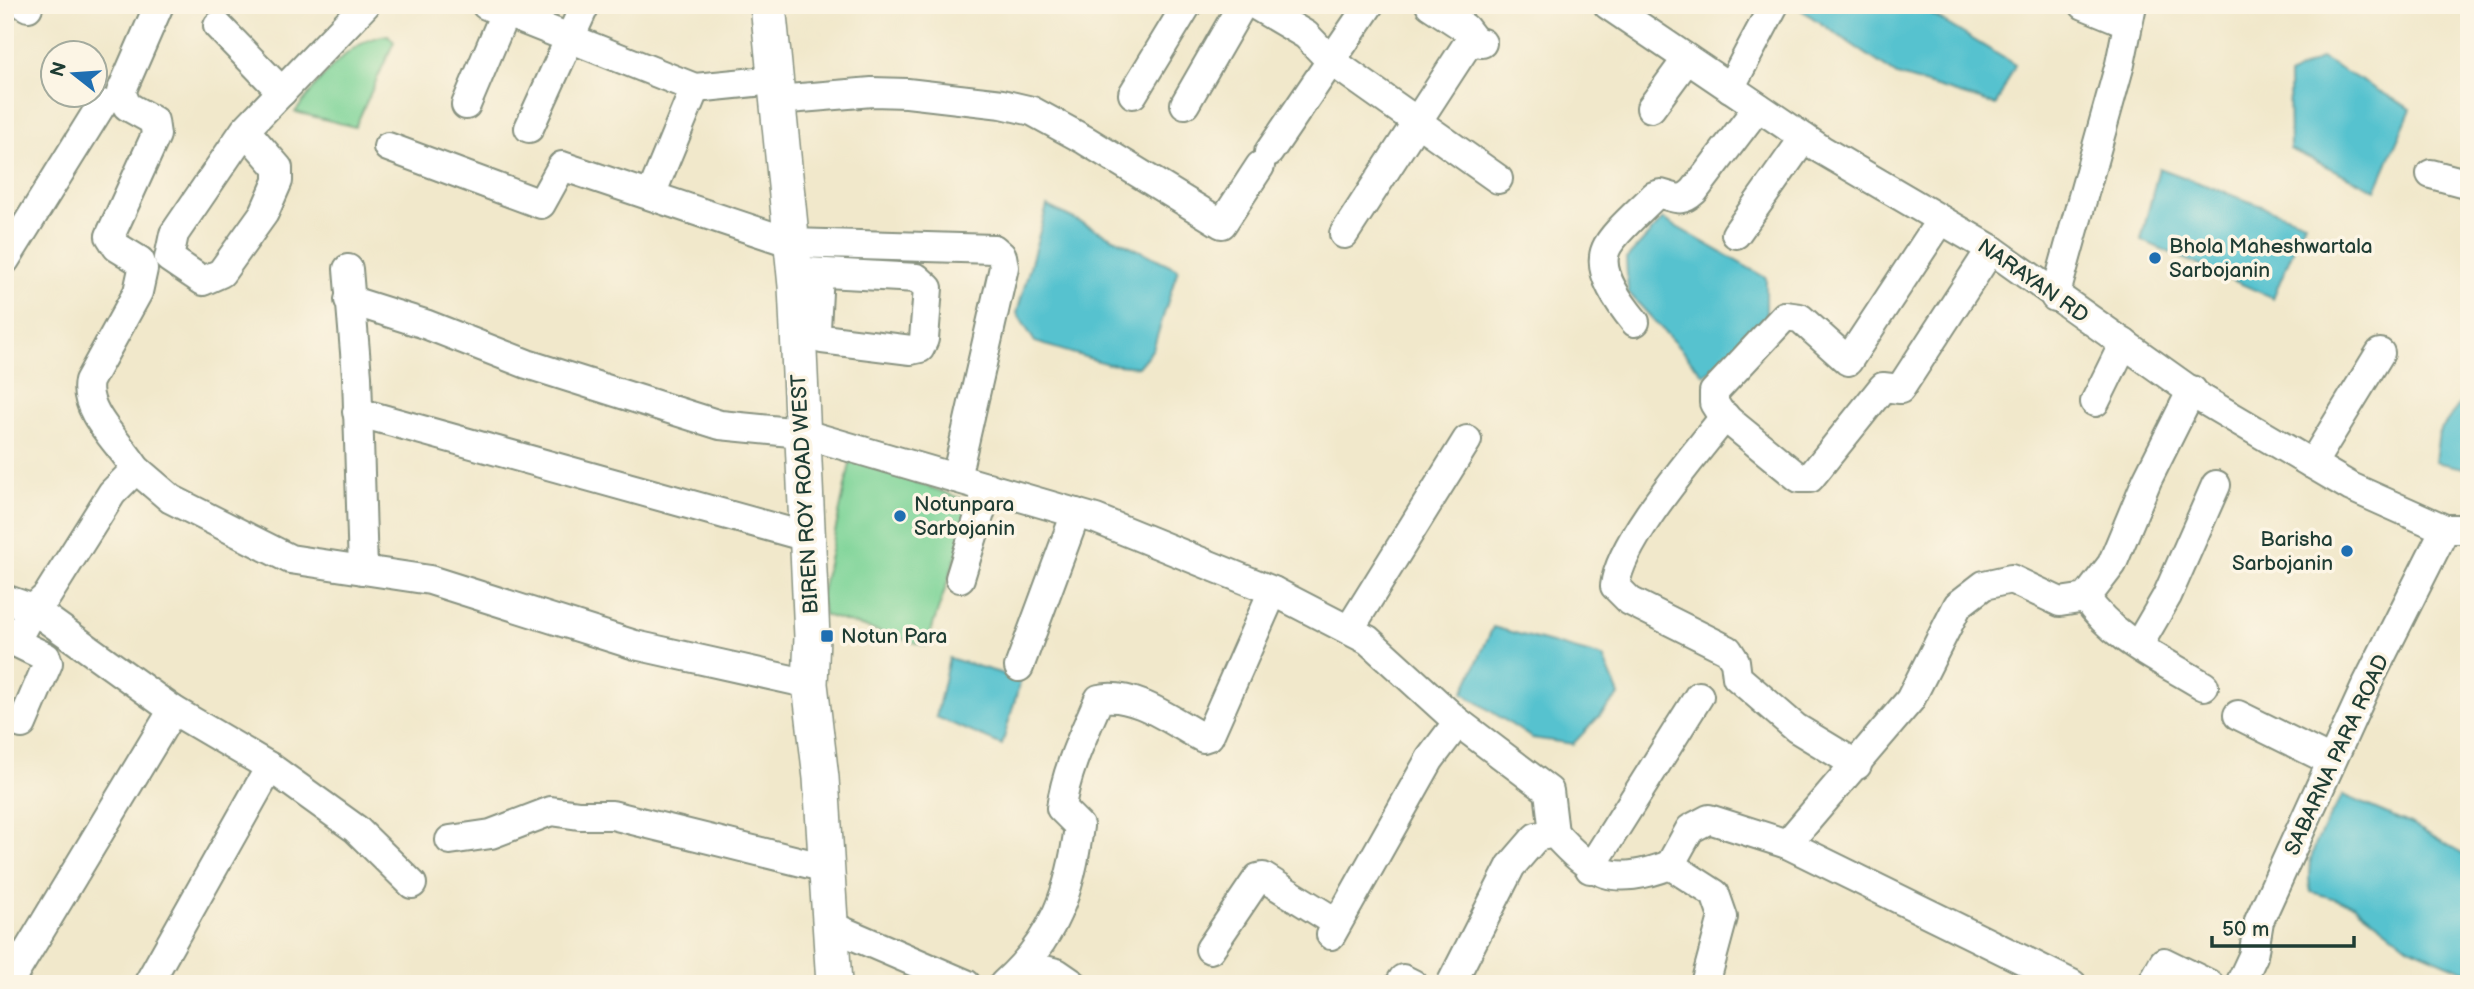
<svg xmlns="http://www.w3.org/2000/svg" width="2474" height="989" viewBox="0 0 2474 989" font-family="'Balsamiq Sans',sans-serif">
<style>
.green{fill:#7ed498;stroke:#4e8866;stroke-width:2}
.water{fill:#56c2cf;stroke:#3a8082;stroke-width:2}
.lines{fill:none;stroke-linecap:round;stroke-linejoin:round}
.minor-casing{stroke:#889280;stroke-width:32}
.major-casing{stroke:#889280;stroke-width:38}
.minor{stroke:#fff;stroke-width:28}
.major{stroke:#fff;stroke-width:35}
.poi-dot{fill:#1f6fb2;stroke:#fcf5e5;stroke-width:2.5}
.labels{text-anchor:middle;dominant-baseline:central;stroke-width:7;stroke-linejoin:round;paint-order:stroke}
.poi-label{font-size:21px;fill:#1f3d34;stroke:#fcf5e5;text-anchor:start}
.street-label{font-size:21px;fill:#1f3d34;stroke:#fcf5e5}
</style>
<rect width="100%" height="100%" fill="#fcf5e5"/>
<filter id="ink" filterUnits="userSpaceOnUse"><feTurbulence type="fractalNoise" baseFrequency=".0143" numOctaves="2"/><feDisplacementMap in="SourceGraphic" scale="14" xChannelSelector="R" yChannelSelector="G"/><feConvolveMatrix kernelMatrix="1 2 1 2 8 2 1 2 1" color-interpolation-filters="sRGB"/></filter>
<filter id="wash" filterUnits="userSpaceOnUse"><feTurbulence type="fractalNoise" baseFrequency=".00686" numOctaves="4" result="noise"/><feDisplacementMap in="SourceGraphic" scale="28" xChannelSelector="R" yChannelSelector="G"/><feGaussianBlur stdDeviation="1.57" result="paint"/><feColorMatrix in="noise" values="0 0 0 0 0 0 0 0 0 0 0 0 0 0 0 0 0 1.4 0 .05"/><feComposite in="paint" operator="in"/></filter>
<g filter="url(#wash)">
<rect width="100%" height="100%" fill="#f1e8cb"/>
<g class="green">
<path d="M 388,35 L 394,42 L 355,127 L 295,112 C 318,83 348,39 388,35 Z"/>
<path d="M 851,459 L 974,503 L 926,646 L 824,615 L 821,596 Z"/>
</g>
<g class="water">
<path d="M 1794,5 L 1916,5 L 2015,65 L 1996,105 L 1897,75 Z"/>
<path d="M 2321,58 L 2411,109 L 2376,190 L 2290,149 L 2289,76 Z"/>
<path d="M 2159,168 L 2305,222 L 2273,298 L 2141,240 Z"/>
<path d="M 1047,206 L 1178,269 L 1153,349 L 1138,367 L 1108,364 L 1035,342 L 1017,313 Z"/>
<path d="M 1663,219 L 1766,278 L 1766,327 L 1704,375 L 1628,292 L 1626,259 Z"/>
<path d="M 2469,391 L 2469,469 L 2435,462 L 2439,432 Z"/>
<path d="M 1493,627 L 1603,657 L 1619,695 L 1573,744 L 1532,738 L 1463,693 Z"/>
<path d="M 949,658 L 1021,679 L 1002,745 L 936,717 Z"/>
<path d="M 2343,795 L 2411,824 L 2469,857 L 2469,973 L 2409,947 L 2353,904 L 2311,892 C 2302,857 2325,825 2343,795 Z"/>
</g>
</g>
<g filter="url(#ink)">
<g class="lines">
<defs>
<g id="minor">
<path d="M 25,5 L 28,7"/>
<path d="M 486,5 L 695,88 L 775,80"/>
<path d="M 1255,5 L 1306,35 L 1330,60 L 1498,179"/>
<path d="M 1430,5 L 1465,28 L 1475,41"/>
<path d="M 1608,5 L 1822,150 L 1991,249 L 2202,399 L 2351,487 L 2445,529 L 2469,529"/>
<path d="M 2084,5 L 2128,23"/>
<path d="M 218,26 L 282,92"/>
<path d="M 1730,88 L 1774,5"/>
<path d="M 1133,94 L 1187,5"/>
<path d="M 777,100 L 872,92 L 907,93 L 1002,104 L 1032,111 L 1085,140 L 1222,224 L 1260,166"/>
<path d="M 1185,104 L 1242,5"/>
<path d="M 466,105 L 505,13"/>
<path d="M 1651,108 L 1687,59"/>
<path d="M 529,128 L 585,5"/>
<path d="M 245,130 L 278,168 L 278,181 L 264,213 L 221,273 L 203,281 L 169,258 L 174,234 L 245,130 L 365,5"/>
<path d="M 388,147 L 541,204 L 562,166 L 792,243 L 994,249 L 1002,256 L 1004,267 L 956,478"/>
<path d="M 1269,152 L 1369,5"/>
<path d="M 2431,174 L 2469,184"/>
<path d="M 655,185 L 695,88"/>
<path d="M 1941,220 L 1848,361 L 1800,318 L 1785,316 L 1714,392 L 1714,403 L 1721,414 L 1799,478 L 1810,478 L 1883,387 L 1900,389 L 1991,249"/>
<path d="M 1344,234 L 1465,48 L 1475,41 L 1482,43"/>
<path d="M 1736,234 L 1804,138"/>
<path d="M 5,260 L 102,104"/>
<path d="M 348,269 L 357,376 L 363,570"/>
<path d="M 795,272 L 808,272 L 917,278 L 928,288 L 924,339 L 920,348 L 911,350 L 822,339 L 816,329 L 819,273"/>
<path d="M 2055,297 L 2120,64 L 2132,5"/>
<path d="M 349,300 L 425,324 L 527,364 L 720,425 L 801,433 L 1096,519 L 1273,591 L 1368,640 L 1458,722 L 1549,791 L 1554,833"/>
<path d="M 1635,322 C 1621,305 1596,272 1606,249 C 1612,234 1642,209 1654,196 L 1661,194 C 1676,198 1681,203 1694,191 L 1758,107"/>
<path d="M 2095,402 L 2124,343"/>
<path d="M 357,412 L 807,537"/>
<path d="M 1725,416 C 1695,455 1620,540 1615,586 L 1630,601 L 1728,650 L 1735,661 L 1737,677 L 1796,728 L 1857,765"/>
<path d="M 2312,464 L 2380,353"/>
<path d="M 136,469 C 121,444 82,411 89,381 L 138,292 L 143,269 L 140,261 L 117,247 L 110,236 L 156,135 L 154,121 L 127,106 L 121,92 L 159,5"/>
<path d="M 960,578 L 988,487"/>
<path d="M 2086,598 C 2113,639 2162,660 2204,686"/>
<path d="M 5,599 L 33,609 L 47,596 L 112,493 L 136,469 L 171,499 L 290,559 L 430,580 L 635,645 L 810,684"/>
<path d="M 1349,630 L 1467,440"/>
<path d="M 2138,646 L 2167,596 L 2216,485"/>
<path d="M 1019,667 L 1076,513"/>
<path d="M 2238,715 L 2331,761"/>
<path d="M 22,724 L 48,663 L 46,657 L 15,642 L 33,609 L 173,710 L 270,767 L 148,984"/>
<path d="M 270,767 L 356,829 L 412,884"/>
<path d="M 450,840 L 491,834 L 551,811 L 579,815 L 612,815 L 826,868"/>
<path d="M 1787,844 L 2072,984"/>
<path d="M 1670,865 L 1690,829 L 1709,819 L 1787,844 L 1910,700 L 1958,605 L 1984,585 L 2011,579 L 2060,602 L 2086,598 L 2112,564 L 2147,480 L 2192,390"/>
<path d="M 1590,869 L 1699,696"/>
<path d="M 831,926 L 966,984"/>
<path d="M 1331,935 L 1430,759 L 1458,722"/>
<path d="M 1210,949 L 1258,878 L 1263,877 L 1337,923"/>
<path d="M 1025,965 L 1057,973 L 1073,984"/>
<path d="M 8,984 L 173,710"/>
<path d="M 1004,984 C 1054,939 1071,891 1079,826 L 1061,808 C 1066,770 1084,734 1099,699 C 1134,691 1173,722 1203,738 L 1209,736 L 1273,591"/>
<path d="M 1400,984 L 1403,979 L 1413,984"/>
<path d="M 1451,984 L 1511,866 L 1536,837 L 1554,833 C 1593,876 1613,886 1670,865 L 1715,894 L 1723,917 L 1705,984"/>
<path d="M 2152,984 L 2164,962 L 2209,984"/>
<path d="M 2240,984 L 2253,956 L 2259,921 L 2367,684 L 2445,529"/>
</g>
<path id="major" d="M 768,5 L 796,286 L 812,637 L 810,684 L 821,778 L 834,984"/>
</defs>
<use href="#minor" class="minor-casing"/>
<use href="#major" class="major-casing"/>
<use href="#minor" class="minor"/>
<use href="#major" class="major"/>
</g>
</g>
<g class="poi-dot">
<circle cx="2155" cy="258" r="7"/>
<circle cx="900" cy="516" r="7"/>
<circle cx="2347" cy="551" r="7"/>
<rect x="820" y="629" width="14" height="14" rx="3.5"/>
</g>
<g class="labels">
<g class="poi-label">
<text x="2169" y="246">Bhola Maheshwartala<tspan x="2169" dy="24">Sarbojanin</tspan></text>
<text x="914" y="504">Notunpara<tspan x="914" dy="24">Sarbojanin</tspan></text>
<text x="2333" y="539" text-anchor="end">Barisha<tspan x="2333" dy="24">Sarbojanin</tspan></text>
<text x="841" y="636">Notun Para</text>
</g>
<g class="street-label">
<text transform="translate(2033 281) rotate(35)">NARAYAN RD</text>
<text transform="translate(805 494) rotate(-93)">BIREN ROY ROAD WEST</text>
<text transform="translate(2337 755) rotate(-65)">SABARNA PARA ROAD</text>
</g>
</g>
<rect width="2474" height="989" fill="none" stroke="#fcf5e5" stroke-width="28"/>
<g transform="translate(74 74) rotate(287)"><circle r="33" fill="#fcf5e5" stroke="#a4ab9e" stroke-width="2"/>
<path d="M0-5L12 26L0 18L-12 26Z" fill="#1f6fb2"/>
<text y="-10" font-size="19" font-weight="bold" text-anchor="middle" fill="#1f3d34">N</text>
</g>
<path d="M2212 936v10h142v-10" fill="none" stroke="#1f3d34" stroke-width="3.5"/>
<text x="2222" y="936" font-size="21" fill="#1f3d34" stroke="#fcf5e5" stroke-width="5" paint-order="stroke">50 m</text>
</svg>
